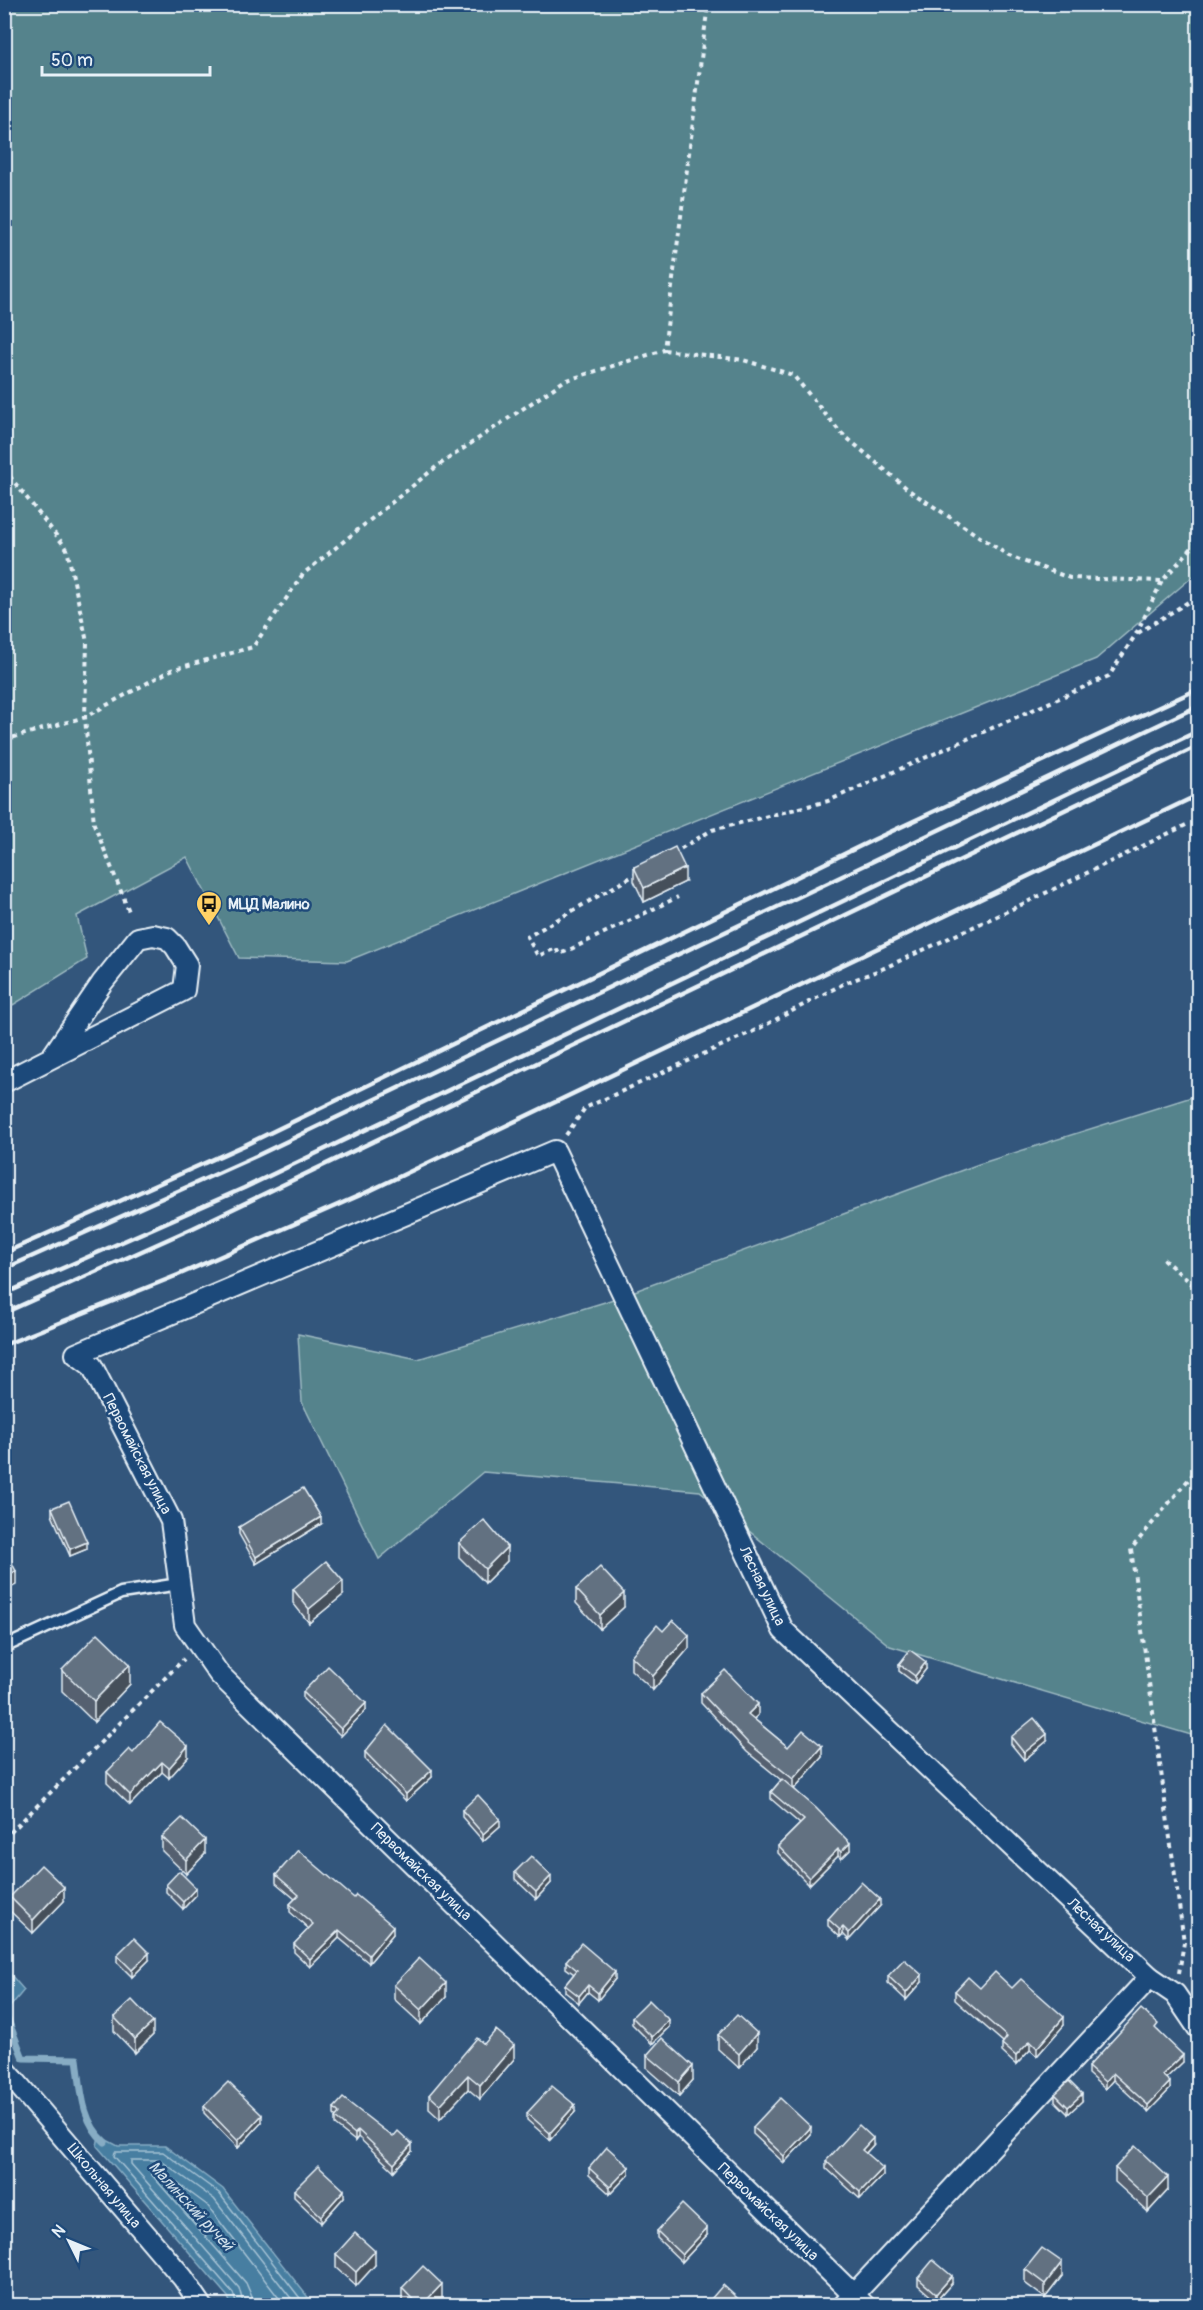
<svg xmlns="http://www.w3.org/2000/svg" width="1203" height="2310" viewBox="0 0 1203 2310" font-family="Pangolin,sans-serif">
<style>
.green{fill:#54838c;stroke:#9ebac2;stroke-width:1.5}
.water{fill:#467ea1;stroke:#87acc4;stroke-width:1.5}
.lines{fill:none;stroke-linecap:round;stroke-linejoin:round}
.shore{stroke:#a7c3d5;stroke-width:1.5}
.stream{stroke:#87acc4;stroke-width:7}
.lane-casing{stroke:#e8f1f8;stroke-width:15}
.street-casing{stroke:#e8f1f8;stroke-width:24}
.path{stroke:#e8f1f8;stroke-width:4;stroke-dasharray:4.5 4.5;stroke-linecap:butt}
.lane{stroke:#1f4a7a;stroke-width:10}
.street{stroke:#1f4a7a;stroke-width:20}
.rail{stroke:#e8f1f8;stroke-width:4.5}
.wall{fill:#54616f;stroke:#e8f1f8;stroke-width:1.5}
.shaded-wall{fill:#454f5a;stroke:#e8f1f8;stroke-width:1.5}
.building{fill:#627181;stroke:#e8f1f8;stroke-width:1.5}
.labels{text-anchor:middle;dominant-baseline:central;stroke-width:5;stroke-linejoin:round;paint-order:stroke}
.poi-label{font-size:15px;font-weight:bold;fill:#e8f1f8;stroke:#1f4a7a;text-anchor:start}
.street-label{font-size:15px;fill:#e8f1f8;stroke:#1f4a7a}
.water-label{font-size:16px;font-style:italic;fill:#d0e0eb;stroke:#1f4a7a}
</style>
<rect width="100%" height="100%" fill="#33567c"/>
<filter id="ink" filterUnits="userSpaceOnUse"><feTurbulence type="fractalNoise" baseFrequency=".0167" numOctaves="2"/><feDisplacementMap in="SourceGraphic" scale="12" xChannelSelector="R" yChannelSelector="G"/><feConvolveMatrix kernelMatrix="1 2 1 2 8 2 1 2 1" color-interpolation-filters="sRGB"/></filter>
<g filter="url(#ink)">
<g class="green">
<path d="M 5,4 L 1198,5 L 1198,572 L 1096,659 L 347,961 L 239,958 L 187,857 L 77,916 L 87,959 L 5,1010 Z"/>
<path d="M 1198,1095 L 1198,1737 L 890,1646 L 700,1491 L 483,1472 L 379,1559 L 302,1402 L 298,1334 L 418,1359 L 605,1302 L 979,1164 Z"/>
</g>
<g class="water">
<path d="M 4,1967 L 24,1990 L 5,2013 L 4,2013 Z"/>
<path d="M 99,2136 L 118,2146 L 165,2146 L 223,2189 L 314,2305 L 231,2305 L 228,2297 L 97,2146 Z"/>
</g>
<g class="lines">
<g class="shore">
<path d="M 237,2306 L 233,2293 L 114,2156 L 115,2152 L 163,2152 L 219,2193 L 306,2306"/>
<path d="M 244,2306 L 239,2288 L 131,2164 L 131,2160 L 160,2160 L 214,2199 L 297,2306"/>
<path d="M 253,2306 L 252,2297 L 246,2283 L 151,2174 L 151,2169 L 158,2169 L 207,2205 L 285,2306"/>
</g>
<path class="stream" d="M 4,2010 L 23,2058 L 77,2059 C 81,2087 81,2122 105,2142"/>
<defs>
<path id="lane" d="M 4,1647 L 121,1593 L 179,1584"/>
<g id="street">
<path d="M 4,1082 L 184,990 L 187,965 L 175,946 L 167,938 L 153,935 L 138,938 L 102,983 L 51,1058"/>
<path d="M 4,2068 L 183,2278 L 202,2306"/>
<path d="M 843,2306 L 1150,1977"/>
<path d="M 865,2306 L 219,1674 L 185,1625 L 171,1521 L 92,1366 L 76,1354 L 555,1151 L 783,1630 L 1150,1977 L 1175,1994 L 1198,2028"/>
</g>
</defs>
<use href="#lane" class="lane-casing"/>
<use href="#street" class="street-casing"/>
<g class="path">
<path d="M 664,350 L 743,360 L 793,375 L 840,432 L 910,491 L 1009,556 L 1070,578 L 1162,581"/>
<path d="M 4,469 L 67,549 L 87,642 L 85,717 L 94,824 L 130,914"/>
<path d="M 1138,633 L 1198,596"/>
<path d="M 4,740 L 85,717 L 171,670 L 253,647 L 303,574 L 436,467 L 564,381 L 664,350 L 708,4"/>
<path d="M 673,853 L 712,830 L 828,801 L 1109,676 L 1136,634 L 1162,581 L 1198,541"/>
<path d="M 638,873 L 527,937 L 538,956 L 556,948 L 559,954 L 567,951 L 678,897"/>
<path d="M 566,1135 L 585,1108 L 756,1030 L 843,984 L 882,969 L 1027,902 L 1188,824"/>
<path d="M 1163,1259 L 1198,1289"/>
<path d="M 4,1839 L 184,1659"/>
<path d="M 1179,1973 L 1184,1942 L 1131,1549 L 1198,1468"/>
</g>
<use href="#lane" class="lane"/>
<use href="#street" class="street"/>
<g class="rail">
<path d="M 4,1253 L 247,1144 L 875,839 L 1198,689"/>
<path d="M 4,1269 L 256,1156 L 1198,706"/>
<path d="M 4,1294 L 244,1188 L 1198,731"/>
<path d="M 4,1313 L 193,1228 L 1198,746"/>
<path d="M 4,1345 L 178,1275 L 365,1193 L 1198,795"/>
</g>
</g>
<g class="wall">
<path d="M 634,867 L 685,882 L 644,902 L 634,881 Z"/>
<path d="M 52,1508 L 87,1549 L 70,1556 L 52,1515 Z"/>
<path d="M 321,1524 L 256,1564 L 239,1534 L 239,1527 Z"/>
<path d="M 459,1543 L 507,1561 L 485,1583 L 459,1557 Z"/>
<path d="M 293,1589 L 343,1595 L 309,1623 L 293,1603 Z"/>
<path d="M 576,1589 L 624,1607 L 600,1629 L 576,1603 Z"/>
<path d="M 663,1631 L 689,1648 L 653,1690 L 631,1670 L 631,1656 Z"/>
<path d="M 899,1664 L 926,1669 L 915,1683 L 899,1671 Z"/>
<path d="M 62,1670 L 130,1684 L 94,1722 L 62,1691 Z"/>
<path d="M 303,1692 L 366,1710 L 341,1736 L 303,1699 Z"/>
<path d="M 701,1693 L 758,1715 L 754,1719 L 788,1747 L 822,1757 L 794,1789 L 850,1850 L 841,1859 L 838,1856 L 809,1885 L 778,1853 L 778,1846 L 800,1824 L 771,1799 L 771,1792 L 781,1780 L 747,1752 L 701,1703 Z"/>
<path d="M 1011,1737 L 1047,1741 L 1024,1760 L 1011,1744 Z"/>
<path d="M 365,1752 L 432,1777 L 406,1801 L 365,1759 Z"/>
<path d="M 133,1753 L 188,1757 L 169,1778 L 162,1772 L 130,1805 L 107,1783 L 107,1772 Z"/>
<path d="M 462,1810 L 500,1826 L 483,1841 L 462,1817 Z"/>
<path d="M 162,1837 L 205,1854 L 186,1874 L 162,1851 Z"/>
<path d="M 515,1872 L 551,1883 L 536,1899 L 515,1879 Z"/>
<path d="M 276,1875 L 393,1934 L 369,1963 L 339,1938 L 310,1967 L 294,1952 L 294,1944 L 309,1929 L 290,1912 L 290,1904 L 295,1899 L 276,1883 Z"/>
<path d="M 166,1885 L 196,1895 L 183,1909 L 166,1892 Z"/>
<path d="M 10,1897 L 64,1901 L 33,1933 L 10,1911 Z"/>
<path d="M 880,1906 L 849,1940 L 843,1934 L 840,1937 L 828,1926 L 828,1919 Z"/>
<path d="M 117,1955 L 149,1960 L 132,1977 L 117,1962 Z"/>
<path d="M 566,1961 L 615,1979 L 598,2000 L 588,1992 L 579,2003 L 565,1992 L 565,1985 L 574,1974 L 566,1968 Z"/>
<path d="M 888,1976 L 922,1982 L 906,2000 L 888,1983 Z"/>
<path d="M 394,1985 L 446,1997 L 421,2024 L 394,1999 Z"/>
<path d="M 980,1988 L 1012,1988 L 1064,2025 L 1037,2056 L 1030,2050 L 1016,2065 L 1002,2052 L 1002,2044 L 1003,2042 L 955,2000 L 955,1991 Z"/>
<path d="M 114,2017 L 153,2035 L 135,2053 L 114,2031 Z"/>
<path d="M 632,2017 L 669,2027 L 652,2044 L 632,2024 Z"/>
<path d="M 1158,2031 L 1183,2062 L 1166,2078 L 1170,2089 L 1148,2112 L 1113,2080 L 1105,2089 L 1088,2074 L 1088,2067 Z"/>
<path d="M 718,2035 L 757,2047 L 739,2068 L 718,2049 Z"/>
<path d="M 484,2044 L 514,2059 L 480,2099 L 468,2089 L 440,2119 L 429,2109 L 429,2095 Z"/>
<path d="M 647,2055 L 693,2080 L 679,2096 L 647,2068 Z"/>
<path d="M 1055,2094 L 1082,2101 L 1068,2114 L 1055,2101 Z"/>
<path d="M 204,2106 L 262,2122 L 238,2148 L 204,2113 Z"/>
<path d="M 334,2108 L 393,2137 L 412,2151 L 394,2171 L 358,2137 L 355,2141 L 335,2125 L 335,2118 L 336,2117 L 334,2115 Z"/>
<path d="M 575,2112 L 550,2140 L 527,2120 L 527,2113 Z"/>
<path d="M 753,2127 L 811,2134 L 784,2163 L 753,2134 Z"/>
<path d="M 873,2145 L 866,2153 L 883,2175 L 860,2199 L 826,2168 L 826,2161 Z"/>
<path d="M 589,2168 L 629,2174 L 610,2194 L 589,2175 Z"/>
<path d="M 1115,2168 L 1168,2190 L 1148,2212 L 1115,2182 Z"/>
<path d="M 1198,2180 L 1198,2208 L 1192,2203 L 1192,2189 Z"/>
<path d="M 294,2190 L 344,2197 L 321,2223 L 294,2197 Z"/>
<path d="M 657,2231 L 707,2235 L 682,2262 L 657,2238 Z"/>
<path d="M 336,2254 L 375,2265 L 356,2286 L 336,2268 Z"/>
<path d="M 1025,2269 L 1062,2276 L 1045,2298 L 1025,2283 Z"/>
<path d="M 918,2278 L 952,2283 L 936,2301 L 918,2285 Z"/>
<path d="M 402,2288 L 442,2298 L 435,2306 L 405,2306 L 402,2302 Z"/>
</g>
<g class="shaded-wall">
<path d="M 685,868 L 685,882 L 644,902 L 644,888 Z"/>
<path d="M 321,1517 L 321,1524 L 256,1564 L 256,1557 Z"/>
<path d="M 87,1542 L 87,1549 L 70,1556 L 70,1549 Z"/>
<path d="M 507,1547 L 507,1561 L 485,1583 L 485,1569 Z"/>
<path d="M 16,1571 L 16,1585 L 4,1591 L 4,1577 Z"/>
<path d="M 343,1581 L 343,1595 L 309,1623 L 309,1609 Z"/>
<path d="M 624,1593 L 624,1607 L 600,1629 L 600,1615 Z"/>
<path d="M 689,1635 L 689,1648 L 653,1690 L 653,1676 Z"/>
<path d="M 926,1662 L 926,1669 L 915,1683 L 915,1676 Z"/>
<path d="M 130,1664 L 130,1684 L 94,1722 L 94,1701 Z"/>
<path d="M 366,1703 L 366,1710 L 341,1736 L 341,1729 Z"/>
<path d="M 758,1704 L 758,1715 L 748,1724 L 748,1714 Z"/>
<path d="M 1047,1734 L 1047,1741 L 1024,1760 L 1024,1753 Z"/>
<path d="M 188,1746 L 188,1757 L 169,1778 L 169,1768 Z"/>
<path d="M 822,1746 L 822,1757 L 793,1790 L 793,1779 Z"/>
<path d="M 162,1762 L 162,1772 L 130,1805 L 130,1795 Z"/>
<path d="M 432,1770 L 432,1777 L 406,1801 L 406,1794 Z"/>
<path d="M 500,1819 L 500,1826 L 483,1841 L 483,1834 Z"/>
<path d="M 205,1840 L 205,1854 L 186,1874 L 186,1860 Z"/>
<path d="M 850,1843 L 850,1850 L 841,1859 L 841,1852 Z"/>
<path d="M 838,1849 L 838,1856 L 809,1885 L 809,1878 Z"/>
<path d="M 551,1876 L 551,1883 L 536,1899 L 536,1892 Z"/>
<path d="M 64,1887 L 64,1901 L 33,1933 L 33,1920 Z"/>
<path d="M 196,1888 L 196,1895 L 183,1909 L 183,1902 Z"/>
<path d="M 880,1899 L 880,1906 L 849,1940 L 849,1933 Z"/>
<path d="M 393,1926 L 393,1934 L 369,1963 L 369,1955 Z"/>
<path d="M 843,1927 L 843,1934 L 840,1937 L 840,1930 Z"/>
<path d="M 339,1930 L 339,1938 L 310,1967 L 310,1959 Z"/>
<path d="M 149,1953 L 149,1960 L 132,1977 L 132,1970 Z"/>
<path d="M 615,1972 L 615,1979 L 598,2000 L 598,1993 Z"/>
<path d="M 922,1975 L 922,1982 L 906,2000 L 906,1993 Z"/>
<path d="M 446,1983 L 446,1997 L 421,2024 L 421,2010 Z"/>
<path d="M 588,1985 L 588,1992 L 579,2003 L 579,1996 Z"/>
<path d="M 1064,2017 L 1064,2025 L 1037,2056 L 1037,2048 Z"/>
<path d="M 669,2020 L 669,2027 L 652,2044 L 652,2037 Z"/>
<path d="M 153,2022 L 153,2035 L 135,2053 L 135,2039 Z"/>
<path d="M 757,2033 L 757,2047 L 739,2068 L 739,2054 Z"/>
<path d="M 1030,2041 L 1030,2050 L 1016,2065 L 1016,2056 Z"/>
<path d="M 514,2045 L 514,2059 L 480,2099 L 480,2085 Z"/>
<path d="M 1183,2055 L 1183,2062 L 1162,2082 L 1162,2075 Z"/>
<path d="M 693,2066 L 693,2080 L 679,2096 L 679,2082 Z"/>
<path d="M 1113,2073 L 1113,2080 L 1105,2089 L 1105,2082 Z"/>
<path d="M 468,2075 L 468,2089 L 440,2119 L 440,2105 Z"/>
<path d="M 1170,2082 L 1170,2089 L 1148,2112 L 1148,2105 Z"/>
<path d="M 1082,2094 L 1082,2101 L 1068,2114 L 1068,2107 Z"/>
<path d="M 575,2105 L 575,2112 L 550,2140 L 550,2133 Z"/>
<path d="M 262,2115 L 262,2122 L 238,2148 L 238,2141 Z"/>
<path d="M 811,2127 L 811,2134 L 784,2163 L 784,2156 Z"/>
<path d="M 358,2130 L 358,2137 L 355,2141 L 355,2134 Z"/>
<path d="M 873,2138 L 873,2145 L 862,2157 L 862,2150 Z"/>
<path d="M 412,2144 L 412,2151 L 394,2171 L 394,2164 Z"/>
<path d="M 629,2167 L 629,2174 L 610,2194 L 610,2187 Z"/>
<path d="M 883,2168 L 883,2175 L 860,2199 L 860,2192 Z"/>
<path d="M 1168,2177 L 1168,2190 L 1148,2212 L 1148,2198 Z"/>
<path d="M 344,2190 L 344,2197 L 321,2223 L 321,2216 Z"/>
<path d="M 707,2228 L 707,2235 L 682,2262 L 682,2255 Z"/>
<path d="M 375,2251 L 375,2265 L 356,2286 L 356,2272 Z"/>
<path d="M 1062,2262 L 1062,2276 L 1045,2298 L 1045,2284 Z"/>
<path d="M 952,2276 L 952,2283 L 936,2301 L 936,2294 Z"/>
<path d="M 442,2284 L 442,2298 L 435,2306 L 421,2306 Z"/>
</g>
<g class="building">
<path d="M 675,847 L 685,868 L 644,888 L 634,867 Z"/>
<path d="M 303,1488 L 321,1517 L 256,1557 L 239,1527 Z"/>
<path d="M 69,1501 L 87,1542 L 70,1549 L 52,1508 Z"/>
<path d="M 484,1520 L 507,1547 L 485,1569 L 459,1543 Z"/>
<path d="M 4,1550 L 5,1550 L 16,1571 L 4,1577 Z"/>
<path d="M 326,1561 L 343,1581 L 309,1609 L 293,1589 Z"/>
<path d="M 600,1567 L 624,1593 L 600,1615 L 576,1589 Z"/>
<path d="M 673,1620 L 689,1635 L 653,1676 L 631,1656 L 657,1625 L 663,1631 Z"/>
<path d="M 98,1633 L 130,1664 L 94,1701 L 62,1670 Z"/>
<path d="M 910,1650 L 926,1662 L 915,1676 L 899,1664 Z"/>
<path d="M 328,1666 L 366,1703 L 341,1729 L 303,1692 Z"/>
<path d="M 725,1670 L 758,1704 L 748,1714 L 788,1747 L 803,1730 L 822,1746 L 793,1779 L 747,1742 L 701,1693 Z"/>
<path d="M 1034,1718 L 1047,1734 L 1024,1753 L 1011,1737 Z"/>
<path d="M 160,1722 L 188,1746 L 169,1768 L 162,1762 L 130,1795 L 107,1772 L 129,1749 L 133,1753 Z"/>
<path d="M 387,1725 L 432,1770 L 406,1794 L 365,1752 Z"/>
<path d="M 782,1779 L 816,1808 L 850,1843 L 841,1852 L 838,1849 L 809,1878 L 778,1846 L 804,1820 L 771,1792 Z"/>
<path d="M 478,1795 L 500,1819 L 483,1834 L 462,1810 Z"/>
<path d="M 182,1818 L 205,1840 L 186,1860 L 162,1837 Z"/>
<path d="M 298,1850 L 354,1898 L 356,1895 L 393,1926 L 369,1955 L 339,1930 L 310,1959 L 294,1944 L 313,1924 L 290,1904 L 299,1895 L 276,1875 Z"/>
<path d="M 531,1856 L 551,1876 L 536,1892 L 515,1872 Z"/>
<path d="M 41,1865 L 64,1887 L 33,1920 L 10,1897 Z"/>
<path d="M 179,1871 L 196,1888 L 183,1902 L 166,1885 Z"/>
<path d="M 861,1882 L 880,1899 L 849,1933 L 843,1927 L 840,1930 L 828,1919 Z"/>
<path d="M 134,1938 L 149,1953 L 132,1970 L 117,1955 Z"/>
<path d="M 581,1943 L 615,1972 L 598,1993 L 588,1985 L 579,1996 L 565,1985 L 577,1970 L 566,1961 Z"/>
<path d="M 419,1958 L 446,1983 L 421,2010 L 394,1985 Z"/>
<path d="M 904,1959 L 922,1975 L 906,1993 L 888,1976 Z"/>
<path d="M 995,1972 L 1012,1988 L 1021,1979 L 1064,2017 L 1037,2048 L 1030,2041 L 1016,2056 L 1002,2044 L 1007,2037 L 955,1991 L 968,1977 L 980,1988 Z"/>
<path d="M 132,2000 L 153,2022 L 135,2039 L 114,2017 Z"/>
<path d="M 649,2000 L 669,2020 L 652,2037 L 632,2017 Z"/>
<path d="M 1141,2009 L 1158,2024 L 1155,2028 L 1183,2055 L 1162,2075 L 1170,2082 L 1148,2105 L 1113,2073 L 1105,2082 L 1088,2067 Z"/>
<path d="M 737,2015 L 757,2033 L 739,2054 L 718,2035 Z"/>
<path d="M 496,2030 L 514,2045 L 480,2085 L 468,2075 L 440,2105 L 429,2095 L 477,2038 L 484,2044 Z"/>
<path d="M 662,2038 L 693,2066 L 679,2082 L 647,2055 Z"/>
<path d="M 1069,2081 L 1082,2094 L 1068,2107 L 1055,2094 Z"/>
<path d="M 228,2082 L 262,2115 L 238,2141 L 204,2106 Z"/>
<path d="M 552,2086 L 575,2105 L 550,2133 L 527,2113 Z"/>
<path d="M 343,2098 L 393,2137 L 398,2131 L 412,2144 L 394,2164 L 358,2130 L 355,2134 L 335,2118 L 339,2113 L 334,2108 Z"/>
<path d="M 780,2098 L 811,2127 L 784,2156 L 753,2127 Z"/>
<path d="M 859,2125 L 873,2138 L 862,2150 L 883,2168 L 860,2192 L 826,2161 Z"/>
<path d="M 1135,2146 L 1168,2177 L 1148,2198 L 1115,2168 Z"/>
<path d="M 607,2147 L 629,2167 L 610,2187 L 589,2168 Z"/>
<path d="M 318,2166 L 344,2190 L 321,2216 L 294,2190 Z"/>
<path d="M 1198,2180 L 1198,2194 L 1192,2189 Z"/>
<path d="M 682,2204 L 707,2228 L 682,2255 L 657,2231 Z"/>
<path d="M 355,2233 L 375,2251 L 356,2272 L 336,2254 Z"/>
<path d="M 1042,2248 L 1062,2262 L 1045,2284 L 1025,2269 Z"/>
<path d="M 933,2260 L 952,2276 L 936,2294 L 918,2278 Z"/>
<path d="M 423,2266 L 442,2284 L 421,2306 L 419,2306 L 402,2288 Z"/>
<path d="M 723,2285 L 746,2306 L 705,2306 Z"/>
<path d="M 669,2302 L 673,2306 L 665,2306 Z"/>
</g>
</g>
<defs>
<symbol id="bus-pin" viewBox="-11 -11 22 30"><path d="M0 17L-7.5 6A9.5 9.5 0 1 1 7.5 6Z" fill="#ffd166" stroke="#1f4a7a"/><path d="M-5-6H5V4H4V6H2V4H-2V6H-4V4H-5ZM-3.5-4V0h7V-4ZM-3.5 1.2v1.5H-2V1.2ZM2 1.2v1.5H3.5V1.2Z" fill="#111"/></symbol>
</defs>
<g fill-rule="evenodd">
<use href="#bus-pin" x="194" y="889" width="30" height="40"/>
</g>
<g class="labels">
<g class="poi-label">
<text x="228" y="904">МЦД Малино</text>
</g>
<g class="street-label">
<text transform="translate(137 1454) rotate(63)">Первомайская улица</text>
<text transform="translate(762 1586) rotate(64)">Лесная улица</text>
<text transform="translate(421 1872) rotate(44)">Первомайская улица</text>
<text transform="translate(1101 1930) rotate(43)">Лесная улица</text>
<text transform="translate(104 2186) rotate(50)">Школьная улица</text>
<text transform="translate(768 2212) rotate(44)">Первомайская улица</text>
</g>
<g class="water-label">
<text transform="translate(191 2206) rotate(47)">Малинский ручей</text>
</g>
</g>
<rect width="1203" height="2310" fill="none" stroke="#1f4a7a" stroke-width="24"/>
<rect x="12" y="12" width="1179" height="2286" fill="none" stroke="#e8f1f8" stroke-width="2" filter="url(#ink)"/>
<g transform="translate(69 2241) rotate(313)" stroke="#1f4a7a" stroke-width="4.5" paint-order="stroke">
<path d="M0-4.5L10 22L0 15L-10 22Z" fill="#e8f1f8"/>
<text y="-9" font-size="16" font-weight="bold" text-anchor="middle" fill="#e8f1f8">N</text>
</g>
<path d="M42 66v9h168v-9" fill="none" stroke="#e8f1f8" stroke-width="3"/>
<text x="51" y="66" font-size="18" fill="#e8f1f8" stroke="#1f4a7a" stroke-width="4.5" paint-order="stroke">50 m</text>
</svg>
